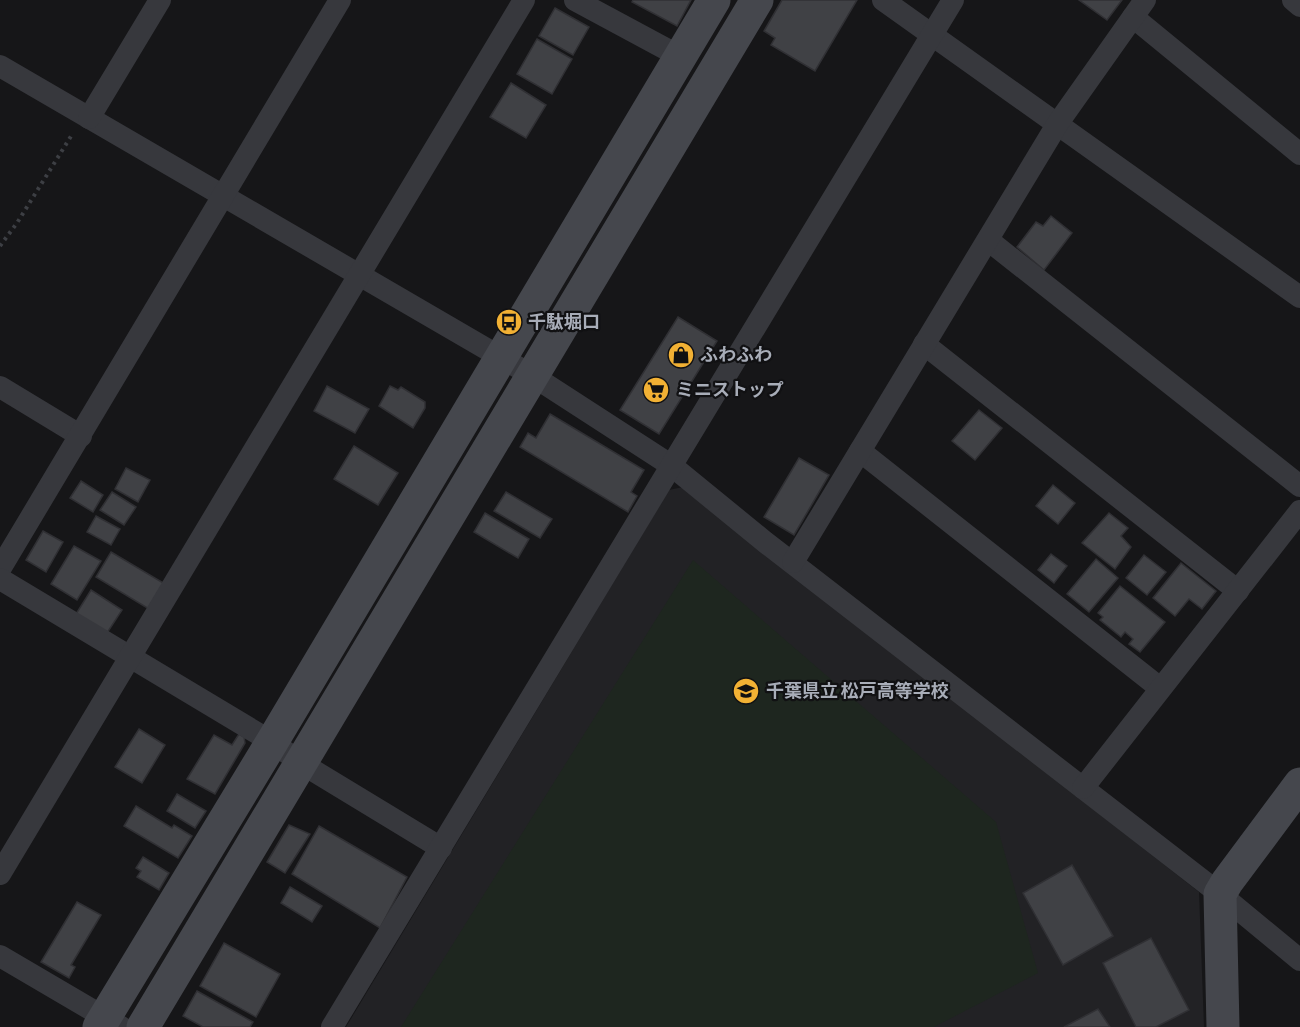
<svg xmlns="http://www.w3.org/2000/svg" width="1300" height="1027" viewBox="0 0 1300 1027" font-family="'Sofia Sans Condensed','Noto Sans JP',sans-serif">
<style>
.built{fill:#222225}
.green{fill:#1e261f}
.building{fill:#404145;stroke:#303034;stroke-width:1.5}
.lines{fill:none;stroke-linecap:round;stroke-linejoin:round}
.path{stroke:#3d3f44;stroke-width:4;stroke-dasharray:3 4.5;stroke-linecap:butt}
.street{stroke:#37383d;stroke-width:22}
.secondary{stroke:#45474d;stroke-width:33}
.labels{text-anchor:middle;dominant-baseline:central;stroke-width:4.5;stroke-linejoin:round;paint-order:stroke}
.poi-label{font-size:18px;font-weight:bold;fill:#a8adb8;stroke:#111113;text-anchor:start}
</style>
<rect width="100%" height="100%" fill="#161618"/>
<path class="built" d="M 683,487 L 1199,892 L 1204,1027 L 346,1027 L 669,490 Z"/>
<path class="green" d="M 693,560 L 996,822 L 1038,973 L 934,1027 L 401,1027 Z"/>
<g class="building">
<path d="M 633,0 L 691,0 L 677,26 L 632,2 Z"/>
<path d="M 782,0 L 857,0 L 815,71 L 771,45 L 775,38 L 764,31 Z"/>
<path d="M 1079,0 L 1122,0 L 1107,20 Z"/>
<path d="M 555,8 L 589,27 L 573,55 L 539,36 Z"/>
<path d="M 537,39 L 572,59 L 552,94 L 517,74 Z"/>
<path d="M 511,83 L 546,105 L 526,138 L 490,117 Z"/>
<path d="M 1051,216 L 1072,233 L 1044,270 L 1017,247 L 1036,222 L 1043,226 Z"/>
<path d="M 678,317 L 717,341 L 659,434 L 620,410 Z"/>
<path d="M 327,386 L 369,409 L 355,433 L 314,411 Z"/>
<path d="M 390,386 L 398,390 L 401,387 L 425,402 L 425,408 L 413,428 L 379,406 Z"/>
<path d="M 979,410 L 1002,428 L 975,460 L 952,441 Z"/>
<path d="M 550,414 L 644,470 L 631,492 L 637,496 L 628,512 L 520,447 L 528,433 L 536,438 Z"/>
<path d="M 354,446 L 398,473 L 378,505 L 334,479 Z"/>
<path d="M 799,458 L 829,475 L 794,535 L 764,517 Z"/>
<path d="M 126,468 L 150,480 L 138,502 L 115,489 Z"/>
<path d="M 81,481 L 103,495 L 93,512 L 70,498 Z"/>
<path d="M 1053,485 L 1075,503 L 1058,524 L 1036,506 Z"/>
<path d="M 112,492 L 136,507 L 124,525 L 100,510 Z"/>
<path d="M 506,492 L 552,519 L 540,538 L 494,511 Z"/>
<path d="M 485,513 L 529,539 L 518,558 L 474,532 Z"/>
<path d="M 1109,513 L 1128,528 L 1121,536 L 1131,547 L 1115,569 L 1082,543 Z"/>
<path d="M 96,516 L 120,529 L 111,545 L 87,532 Z"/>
<path d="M 43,531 L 63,542 L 46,572 L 26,560 Z"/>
<path d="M 74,546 L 101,561 L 77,600 L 51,584 Z"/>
<path d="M 111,552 L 165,584 L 149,609 L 96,577 Z"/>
<path d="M 1051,554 L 1067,566 L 1054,583 L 1038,570 Z"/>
<path d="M 1144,555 L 1166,572 L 1147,595 L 1126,578 Z"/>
<path d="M 1096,559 L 1118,578 L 1089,612 L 1067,594 Z"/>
<path d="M 1181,563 L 1216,591 L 1202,609 L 1189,599 L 1175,616 L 1153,598 Z"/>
<path d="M 1120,586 L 1165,622 L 1140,652 L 1129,644 L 1133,639 L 1125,632 L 1121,637 L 1100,620 L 1103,617 L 1098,613 Z"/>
<path d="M 91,590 L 122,610 L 107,633 L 76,614 Z"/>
<path d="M 139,729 L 165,745 L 142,783 L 115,767 Z"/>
<path d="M 239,734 L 244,737 L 245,743 L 215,794 L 187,779 L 214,735 L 232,745 Z"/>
<path d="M 177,794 L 206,811 L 195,828 L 167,811 Z"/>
<path d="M 136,806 L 172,828 L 174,825 L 192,836 L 178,858 L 124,826 Z"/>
<path d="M 289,825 L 310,834 L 285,873 L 267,862 Z"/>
<path d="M 319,826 L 407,877 L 380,928 L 292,874 Z"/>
<path d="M 143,857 L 169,873 L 159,890 L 137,877 L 141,871 L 136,868 Z"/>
<path d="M 1072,865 L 1113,936 L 1063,965 L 1023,893 Z"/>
<path d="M 290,887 L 322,906 L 312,922 L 281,903 Z"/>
<path d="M 77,902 L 101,915 L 71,965 L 75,967 L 69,978 L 41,962 Z"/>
<path d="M 1151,938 L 1189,1010 L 1156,1027 L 1136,1027 L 1103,963 Z"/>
<path d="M 224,943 L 280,974 L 256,1017 L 200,986 Z"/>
<path d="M 197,991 L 253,1022 L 250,1027 L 203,1027 L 183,1016 Z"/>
<path d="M 1098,1009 L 1110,1027 L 1064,1027 Z"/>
</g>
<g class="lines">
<path class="path" d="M 0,246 L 17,223 L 73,133"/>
<g class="street">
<path d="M 575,0 L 679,56"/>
<path d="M 883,0 L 1300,297"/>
<path d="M 1293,0 L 1300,6"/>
<path d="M 1133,17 L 1300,154"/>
<path d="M 0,66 L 533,376 L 672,466 L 765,542 L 1220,894 L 1300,960"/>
<path d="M 89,118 L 160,0"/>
<path d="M 988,240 L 1300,486"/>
<path d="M 924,344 L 1238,591"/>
<path d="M 0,387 L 81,436"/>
<path d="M 860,451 L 1160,688"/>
<path d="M 793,562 L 1058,123 L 1145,0"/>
<path d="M 0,569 L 340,0"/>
<path d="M 0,579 L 272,742 L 301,763 L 441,848"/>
<path d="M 1083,788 L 1300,511"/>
<path d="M 0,874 L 524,0"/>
<path d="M 0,956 L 121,1027"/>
<path d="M 332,1027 L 953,0"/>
</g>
<g class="secondary">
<path d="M 99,1027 L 272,742 L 714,0"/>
<path d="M 143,1027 L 757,0"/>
<path d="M 1223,1027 L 1220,894 L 1227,882 L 1300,784"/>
</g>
</g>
<defs>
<symbol id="bus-disc" viewBox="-11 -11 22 22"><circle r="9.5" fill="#f2b134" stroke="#111113"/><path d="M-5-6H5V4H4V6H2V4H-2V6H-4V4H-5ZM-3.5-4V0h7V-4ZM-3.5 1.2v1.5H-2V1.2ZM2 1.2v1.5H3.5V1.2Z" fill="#111"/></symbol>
<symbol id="shop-disc" viewBox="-11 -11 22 22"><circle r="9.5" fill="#f2b134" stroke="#111113"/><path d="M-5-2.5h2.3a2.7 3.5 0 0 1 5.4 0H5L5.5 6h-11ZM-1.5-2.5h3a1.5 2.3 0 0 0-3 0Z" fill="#111"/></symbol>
<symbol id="supermarket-disc" viewBox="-11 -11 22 22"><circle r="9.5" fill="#f2b134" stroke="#111113"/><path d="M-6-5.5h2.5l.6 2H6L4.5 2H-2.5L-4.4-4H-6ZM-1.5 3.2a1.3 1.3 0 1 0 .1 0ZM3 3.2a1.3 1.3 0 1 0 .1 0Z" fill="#111"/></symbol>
<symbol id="school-disc" viewBox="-11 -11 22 22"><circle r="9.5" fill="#f2b134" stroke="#111113"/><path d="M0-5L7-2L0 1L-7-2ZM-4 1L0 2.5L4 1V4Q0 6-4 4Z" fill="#111"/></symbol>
</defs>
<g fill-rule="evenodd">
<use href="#bus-disc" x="494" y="307" width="30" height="30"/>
<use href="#shop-disc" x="666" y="340" width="30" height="30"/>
<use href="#supermarket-disc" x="641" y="375" width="30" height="30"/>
<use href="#school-disc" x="731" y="676" width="30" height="30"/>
</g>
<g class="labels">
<g class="poi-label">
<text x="528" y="322">千駄堀口</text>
<text x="700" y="355">ふわふわ</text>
<text x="676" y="390">ミニストップ</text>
<text x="766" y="691">千葉県立 松戸高等学校</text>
</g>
</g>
</svg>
